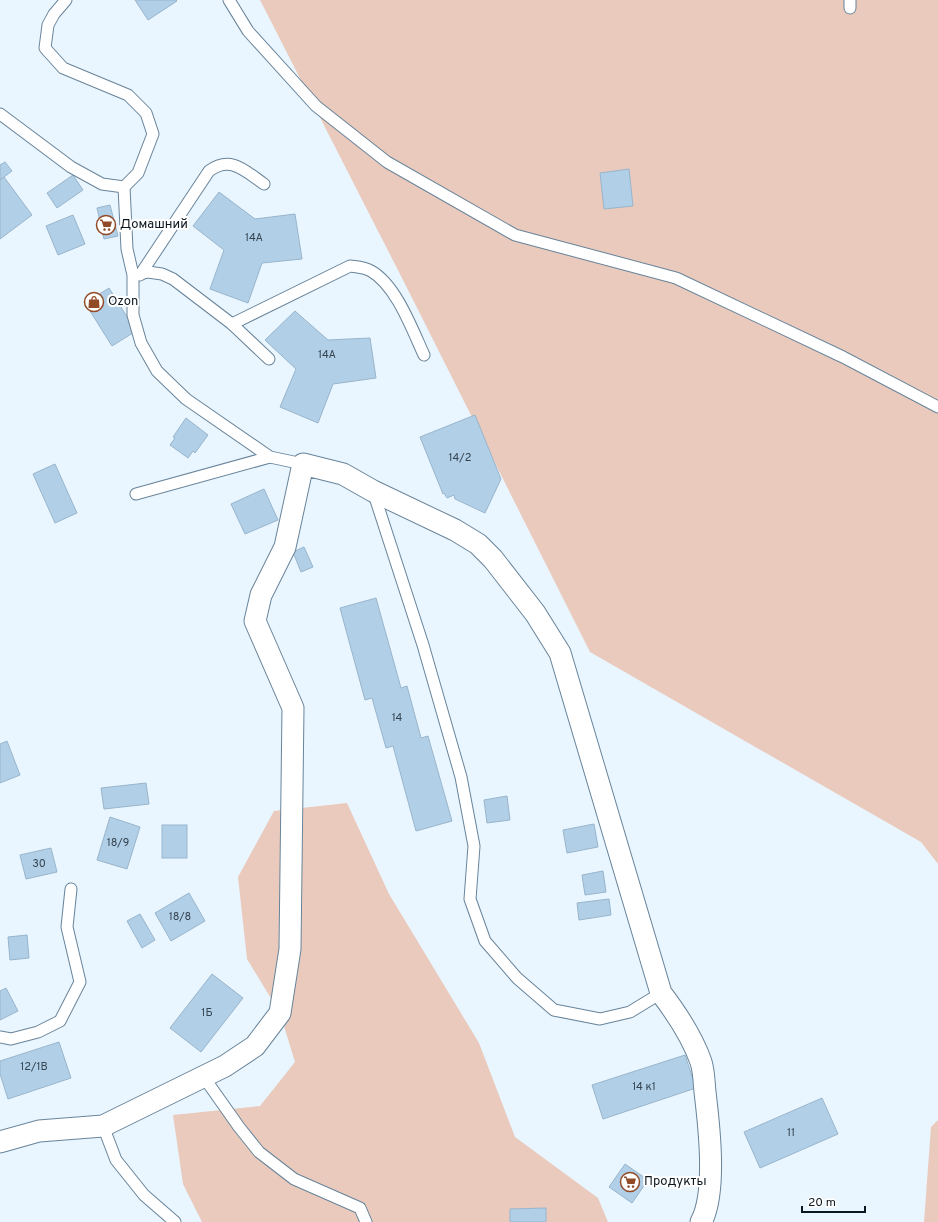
<svg xmlns="http://www.w3.org/2000/svg" width="938" height="1222" viewBox="0 0 938 1222" font-family="Overpass,sans-serif">
<style>
.green{fill:#eacabc}
.building{fill:#b1cfe7;stroke:#98b5cc}
.lines{fill:none;stroke-linecap:round;stroke-linejoin:round}
.service-casing{stroke:#68849a;stroke-width:13}
.minor-casing{stroke:#68849a;stroke-width:23}
.service{stroke:#fff;stroke-width:11}
.minor{stroke:#fff;stroke-width:21}
.labels{text-anchor:middle;dominant-baseline:central;stroke-width:4;stroke-linejoin:round;paint-order:stroke}
.number-label{font-size:11px;fill:#354451}
.poi-label{font-size:13px;fill:#0c161f;stroke:#fff;text-anchor:start}
</style>
<rect width="100%" height="100%" fill="#e9f5ff"/>
<g class="green">
<path d="M 260,0 L 938,0 L 938,864 L 921,842 L 590,652 L 403,280 Z"/>
<path d="M 347,803 L 389,894 L 479,1043 L 515,1137 L 598,1198 L 608,1222 L 202,1222 L 183,1184 L 173,1115 L 260,1106 L 295,1062 L 280,1013 L 247,959 L 238,877 L 274,811 Z"/>
<path d="M 938,1120 L 938,1222 L 924,1222 L 931,1127 Z"/>
</g>
<g class="building">
<path d="M 135,0 L 176,0 L 177,1 L 148,20 Z"/>
<path d="M 5,162 L 12,171 L 0,180 L 0,165 Z"/>
<path d="M 629,169 L 633,206 L 604,209 L 600,173 Z"/>
<path d="M 73,175 L 83,190 L 57,208 L 47,193 Z"/>
<path d="M 4,177 L 32,215 L 0,239 L 0,180 Z"/>
<path d="M 219,192 L 255,219 L 295,214 L 302,259 L 262,263 L 248,303 L 210,289 L 224,250 L 193,226 Z"/>
<path d="M 110,205 L 118,236 L 104,239 L 97,208 Z"/>
<path d="M 73,215 L 85,244 L 58,255 L 46,226 Z"/>
<path d="M 109,288 L 136,331 L 112,346 L 85,303 Z"/>
<path d="M 295,311 L 328,340 L 370,338 L 376,378 L 333,384 L 318,423 L 280,407 L 296,369 L 265,340 Z"/>
<path d="M 475,415 L 501,479 L 485,513 L 455,499 L 454,495 L 447,498 L 444,493 L 443,494 L 420,437 Z"/>
<path d="M 186,418 L 208,435 L 195,453 L 193,451 L 188,458 L 170,445 L 175,438 L 173,437 Z"/>
<path d="M 55,464 L 77,513 L 55,523 L 33,474 Z"/>
<path d="M 264,489 L 278,520 L 245,534 L 231,504 Z"/>
<path d="M 304,547 L 313,567 L 301,572 L 293,552 Z"/>
<path d="M 376,598 L 401,688 L 407,686 L 421,738 L 428,736 L 452,821 L 416,831 L 393,746 L 386,748 L 372,698 L 365,700 L 340,608 Z"/>
<path d="M 7,741 L 20,775 L 0,783 L 0,744 Z"/>
<path d="M 146,783 L 149,804 L 104,809 L 101,788 Z"/>
<path d="M 507,796 L 510,820 L 487,823 L 484,800 Z"/>
<path d="M 110,817 L 140,827 L 127,869 L 97,860 Z"/>
<path d="M 594,824 L 598,847 L 567,853 L 563,830 Z"/>
<rect x="162" y="825" width="25" height="33"/>
<path d="M 51,848 L 57,872 L 26,879 L 20,855 Z"/>
<path d="M 603,871 L 606,892 L 585,895 L 582,875 Z"/>
<path d="M 189,893 L 205,921 L 171,941 L 155,913 Z"/>
<path d="M 609,899 L 611,915 L 579,920 L 577,903 Z"/>
<path d="M 140,914 L 155,940 L 142,948 L 127,921 Z"/>
<path d="M 27,935 L 29,958 L 10,960 L 8,937 Z"/>
<path d="M 212,974 L 243,998 L 201,1052 L 170,1028 Z"/>
<path d="M 6,988 L 18,1011 L 0,1020 L 0,991 Z"/>
<path d="M 59,1042 L 71,1078 L 8,1099 L 0,1074 L 0,1061 Z"/>
<path d="M 685,1055 L 696,1088 L 603,1119 L 592,1085 Z"/>
<path d="M 822,1098 L 838,1134 L 760,1168 L 744,1132 Z"/>
<path d="M 625,1164 L 648,1180 L 632,1203 L 609,1187 Z"/>
<path d="M 546,1208 L 546,1222 L 510,1222 L 510,1209 Z"/>
</g>
<g class="lines">
<defs>
<g id="service">
<path d="M 66,0 L 54,14 L 48,25 L 45,48 L 63,68 L 128,95 L 146,113 L 153,134 L 138,173 L 124,187"/>
<path d="M 229,0 L 248,31 L 316,106 L 387,162 L 515,235 L 676,278 L 843,357 L 938,407"/>
<path d="M 850,8 L 850,0"/>
<path d="M 0,114 L 71,167 L 102,184 L 124,187 L 127,249 L 133,275 L 133,315 L 141,343 L 157,371 L 186,399 L 270,457 L 303,464"/>
<path d="M 136,275 L 148,272 L 162,274 L 173,279 L 232,324 L 269,359"/>
<path d="M 140,275 L 209,171 C 231,155 245,171 264,184"/>
<path d="M 232,324 L 350,266 C 357,267 364,267 371,271 C 396,285 412,329 424,355"/>
<path d="M 373,491 L 423,645 L 461,777 L 474,846 L 470,899 L 485,941 L 517,978 L 554,1010 L 600,1019 L 630,1012 L 661,993"/>
<path d="M 136,494 L 270,457"/>
<path d="M 0,1037 L 11,1039 L 38,1032 L 60,1021 L 80,982 L 67,927 L 71,889"/>
<path d="M 203,1076 L 239,1127 L 259,1152 L 294,1179 L 360,1208 L 366,1222"/>
<path d="M 103,1126 L 116,1160 L 144,1195 L 175,1222"/>
</g>
<path id="minor" d="M 0,1142 L 39,1131 L 103,1126 L 225,1066 L 255,1046 L 280,1013 L 290,949 L 293,708 L 255,621 L 261,595 L 285,547 L 303,464 L 343,474 L 373,491 L 455,530 L 478,544 L 493,559 L 535,613 L 560,653 L 661,993 C 677,1014 692,1036 701,1062 C 704,1071 704,1082 705,1092 C 709,1125 717,1193 701,1222"/>
</defs>
<use href="#service" class="service-casing"/>
<use href="#minor" class="minor-casing"/>
<use href="#service" class="service"/>
<use href="#minor" class="minor"/>
</g>
<defs>
<symbol id="supermarket-ring" viewBox="-11 -11 22 22"><circle r="9.5" fill="#fff" stroke="#924b27" stroke-width="1.5"/><path d="M-6-5.5h2.5l.6 2H6L4.5 2H-2.5L-4.4-4H-6ZM-1.5 3.2a1.3 1.3 0 1 0 .1 0ZM3 3.2a1.3 1.3 0 1 0 .1 0Z" fill="#924b27"/></symbol>
<symbol id="shop-ring" viewBox="-11 -11 22 22"><circle r="9.5" fill="#fff" stroke="#924b27" stroke-width="1.5"/><path d="M-5-2.5h2.3a2.7 3.5 0 0 1 5.4 0H5L5.5 6h-11ZM-1.5-2.5h3a1.5 2.3 0 0 0-3 0Z" fill="#924b27"/></symbol>
</defs>
<g fill-rule="evenodd">
<use href="#supermarket-ring" x="95" y="214" width="22" height="22"/>
<use href="#shop-ring" x="83" y="291" width="22" height="22"/>
<use href="#supermarket-ring" x="619" y="1171" width="22" height="22"/>
</g>
<g class="labels">
<g class="number-label">
<text x="254" y="238">14А</text>
<text x="327" y="355">14А</text>
<text x="460" y="458">14/2</text>
<text x="397" y="718">14</text>
<text x="118" y="843">18/9</text>
<text x="39" y="864">30</text>
<text x="180" y="917">18/8</text>
<text x="207" y="1013">1Б</text>
<text x="34" y="1067">12/1В</text>
<text x="644" y="1087">14 к1</text>
<text x="791" y="1133">11</text>
</g>
<g class="poi-label">
<text x="120" y="225">Домашний</text>
<text x="108" y="302">Ozon</text>
<text x="644" y="1182">Продукты</text>
</g>
</g>
<path d="M802 1206v6h63v-6" fill="none" stroke="#0c161f" stroke-width="2"/>
<text x="808" y="1206" font-size="12" fill="#0c161f" stroke="#ffffff" stroke-width="3" paint-order="stroke">20 m</text>
</svg>
